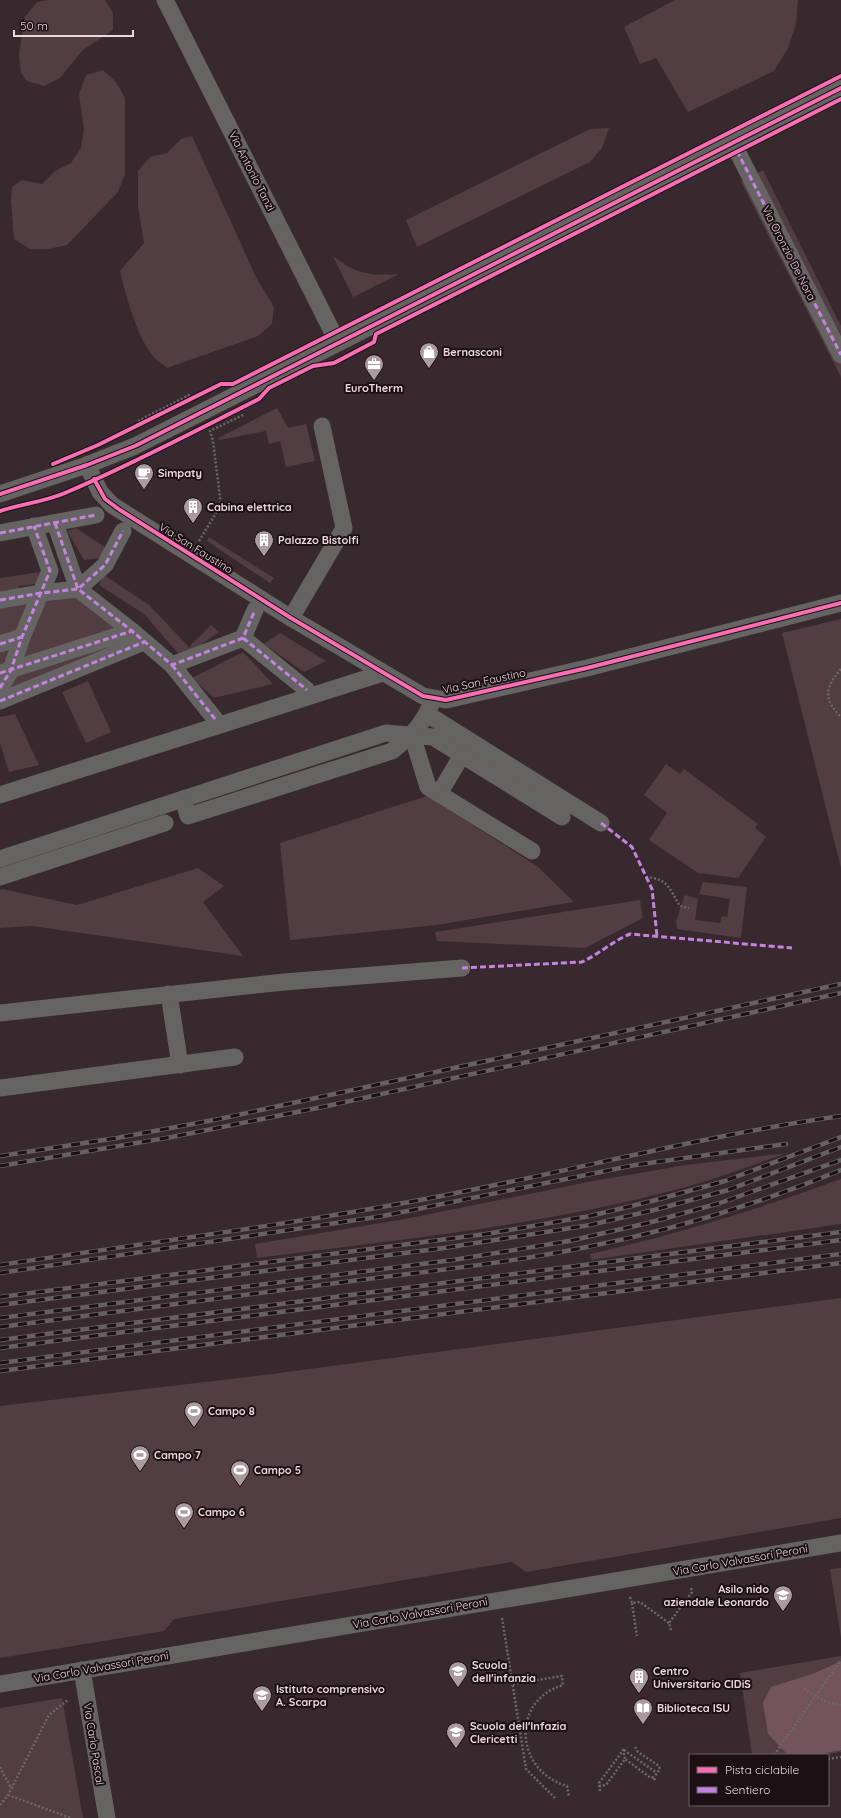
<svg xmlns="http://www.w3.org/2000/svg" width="841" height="1818" viewBox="0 0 841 1818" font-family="Quicksand,sans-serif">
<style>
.green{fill:#523d43}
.forest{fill:#73545d}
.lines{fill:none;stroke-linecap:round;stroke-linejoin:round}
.path{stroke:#6b6867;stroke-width:2.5;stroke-dasharray:2 2;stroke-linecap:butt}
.minor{stroke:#656462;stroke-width:17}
.rail-casing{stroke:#676062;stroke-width:4.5}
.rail{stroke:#1c1014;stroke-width:3;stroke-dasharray:9;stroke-linecap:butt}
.path-bridge{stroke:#6b6867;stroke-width:2.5;stroke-dasharray:2 2;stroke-linecap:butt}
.quiet{stroke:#c483df;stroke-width:3;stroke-dasharray:6 3;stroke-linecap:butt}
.cycleway-casing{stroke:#1c1014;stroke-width:6}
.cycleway{stroke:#f96db3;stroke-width:4}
.labels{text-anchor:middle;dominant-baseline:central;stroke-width:4;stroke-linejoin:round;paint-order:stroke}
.street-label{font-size:11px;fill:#ead8dc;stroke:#1c1014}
.poi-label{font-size:11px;font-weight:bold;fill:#ead8dc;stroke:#1c1014;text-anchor:start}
</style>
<rect width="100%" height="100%" fill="#37292d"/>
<g class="green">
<path d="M 48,0 L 105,0 L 113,13 L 113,30 L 83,50 L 60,78 L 44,86 L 27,81 L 21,73 L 19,55 L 24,18 L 37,2 Z"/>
<path d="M 675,0 L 798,0 L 796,24 L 788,48 L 774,71 L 688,112 L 656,58 L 640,64 L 624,27 Z"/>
<path d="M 103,70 L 116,82 L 125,98 L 125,174 L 118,192 L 67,245 L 48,249 L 30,249 L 14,239 L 11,201 L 12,187 L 22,180 L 42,184 L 55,171 L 71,163 L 81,148 L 84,129 L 79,94 L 86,75 Z"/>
<path d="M 609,128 L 602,148 L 590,162 L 417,247 L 406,220 L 590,129 Z"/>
<path d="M 192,136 L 256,277 L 274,307 L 272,324 L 258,336 L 167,368 C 163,364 156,361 153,356 C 135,333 127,298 120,271 L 144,243 L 138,207 L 138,171 L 150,157 L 167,153 L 181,139 Z"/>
<path d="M 763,170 L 841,326 L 841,377 L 741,182 Z"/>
<path d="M 333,256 C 355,274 371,276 399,274 L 353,297 Z"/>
<path d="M 277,408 L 288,428 L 306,424 L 315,461 L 286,467 L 280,441 L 269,444 L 266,431 L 219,440 L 218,438 Z"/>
<path d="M 76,528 L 105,547 L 101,558 L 84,560 L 67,531 Z"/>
<path d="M 209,537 L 274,578 L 270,583 L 207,541 Z"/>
<path d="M 47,571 L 36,584 L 19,586 L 20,592 L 0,594 L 0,578 Z"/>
<path d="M 104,575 L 149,605 L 189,647 L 211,625 L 219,632 L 182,658 L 144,614 L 99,585 Z"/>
<path d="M 78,589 L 144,642 L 0,701 L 0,600 Z"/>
<path d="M 841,619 L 841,868 L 782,633 Z"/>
<path d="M 280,633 L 326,661 L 304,672 L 264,644 Z"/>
<path d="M 243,652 L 273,684 L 214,698 L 192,678 Z"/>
<path d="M 88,681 L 111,732 L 86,743 L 62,692 Z"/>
<path d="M 15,714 L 39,765 L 9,772 L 0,743 L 0,717 Z"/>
<path d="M 666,764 L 680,774 L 684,769 L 758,824 L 755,828 L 766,837 L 738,878 L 698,873 L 649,840 L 667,813 L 644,795 Z"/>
<path d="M 427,796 L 537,866 L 574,902 L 437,925 L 290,940 L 280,843 Z"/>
<path d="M 198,868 L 224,886 L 203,902 L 243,956 L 32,926 L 0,928 L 0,890 L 2,889 L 77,905 Z"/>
<path d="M 703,882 L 747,887 L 741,938 L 677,929 L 676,921 L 685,895 L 698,899 L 695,920 L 720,923 L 722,916 L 727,917 L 730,899 L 699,894 Z"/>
<path d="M 640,900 L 643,918 L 585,948 L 437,941 L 435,932 Z"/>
<path d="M 787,1153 C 747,1167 708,1182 666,1192 C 533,1227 394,1240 257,1258 L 255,1244 L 405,1219 L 593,1181 L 686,1165 Z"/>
<path d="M 841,1179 L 841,1224 L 591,1260 L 590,1254 C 675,1235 759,1209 841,1179 Z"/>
<path d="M 841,1298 L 841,1518 L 526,1572 L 512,1562 L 174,1619 L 164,1631 L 0,1658 L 0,1406 L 272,1374 Z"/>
<path d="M 841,1568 L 841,1638 L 830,1569 Z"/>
<path d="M 841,1656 L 841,1752 L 822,1755 L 752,1755 L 740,1673 Z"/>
<path d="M 62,1698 L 83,1818 L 0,1818 L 0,1708 Z"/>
</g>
<path class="forest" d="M 841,1661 L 841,1750 L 817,1755 L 788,1755 L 768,1734 L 763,1703 L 771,1687 L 815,1673 Z"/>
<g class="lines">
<g class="path">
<path d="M 138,421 L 191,394"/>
<path d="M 199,541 L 221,505 L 213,441 L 210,431 L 245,414"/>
<path d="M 841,669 C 825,687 823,699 841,717"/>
<path d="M 646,877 C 668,879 669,888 680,906 L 689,908"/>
<path d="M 630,1597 L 632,1603 L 640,1602 L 669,1623"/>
<path d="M 632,1603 L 637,1636"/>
<path d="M 502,1618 L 526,1769 L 556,1799"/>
<path d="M 671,1630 L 669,1623 L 692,1592 L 691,1587"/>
<path d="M 513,1684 L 562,1676 L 563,1685 C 510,1701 515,1771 567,1786 L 569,1796"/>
<path d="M 804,1688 C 816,1697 826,1703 841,1705"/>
<path d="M 635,1747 L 638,1752 L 659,1766 L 660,1769 L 654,1777"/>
<path d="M 624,1750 L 657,1773"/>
<path d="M 774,1755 L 841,1660"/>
<path d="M 828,1759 L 841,1757"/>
<path d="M 0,1767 L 11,1788"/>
<path d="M 599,1786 L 606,1785 L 625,1759 L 651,1778 L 654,1777 L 655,1782"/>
<path d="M 600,1791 L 599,1783 L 624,1749"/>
<path d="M 8,1795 L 71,1818"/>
<path d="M 0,1805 L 8,1795 L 49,1715 L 68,1700"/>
</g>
<g class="minor">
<path d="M 165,0 L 338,343"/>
<path d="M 737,151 L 841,355"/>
<path d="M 87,465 L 100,492 L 112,505 L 291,618 L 423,696 L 446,700 L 587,668 L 841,603"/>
<path d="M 0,494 L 87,465 L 135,446 L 841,88"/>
<path d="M 55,523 L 78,589 L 105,565 L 123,531"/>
<path d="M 0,533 L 96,515"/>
<path d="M 0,600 L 41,593 L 78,589 L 132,631 L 172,665 L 243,638 L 255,610"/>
<path d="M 291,618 L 344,528 L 322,426"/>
<path d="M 243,638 L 307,690"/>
<path d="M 0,644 L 22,637"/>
<path d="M 172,665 L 215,719"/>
<path d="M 4,672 L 132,631"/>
<path d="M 0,688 L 11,670 L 22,637 L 50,571 L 34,526"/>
<path d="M 433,699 C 424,724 412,735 392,751 L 188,816 L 183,799 L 386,733 L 433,737 L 462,755 L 439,794"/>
<path d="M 0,701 L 144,642"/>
<path d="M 427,714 L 601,823"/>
<path d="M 412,735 L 428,787 L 532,851"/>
<path d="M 462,755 L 562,817"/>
<path d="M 0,795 L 383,673"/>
<path d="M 0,859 L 183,799"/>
<path d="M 0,877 L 165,823"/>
<path d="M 169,994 L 180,1065"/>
<path d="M 0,1013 L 284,982 L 462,968"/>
<path d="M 0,1088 L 235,1057"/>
<path d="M 82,1670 L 107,1818"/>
<path d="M 0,1684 L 841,1543"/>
</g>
<defs>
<g id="rail">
<path d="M 0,1156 L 117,1138 L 219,1119 L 841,984"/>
<path d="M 0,1166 L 172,1137 L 327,1106 L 841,993"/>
<path d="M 0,1265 C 140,1244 281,1226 420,1200 C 561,1174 699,1136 841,1116"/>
<path d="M 0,1273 L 383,1216 L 635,1165 L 786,1144"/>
<path d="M 0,1297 L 486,1234 L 590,1216 L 652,1201 L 725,1181 L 841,1137"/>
<path d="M 0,1305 L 444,1248 L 590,1225 L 654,1210 L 728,1190 L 841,1147"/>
<path d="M 0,1318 L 453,1260 L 569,1241 L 648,1223 L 720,1203 L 841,1160"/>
<path d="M 0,1327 C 110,1313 219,1298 329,1284 C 412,1273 495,1265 577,1249 C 667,1232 756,1205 841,1170"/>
<path d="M 0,1340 L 841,1232"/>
<path d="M 0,1348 L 841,1240"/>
<path d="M 0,1363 L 841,1254"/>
<path d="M 0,1371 L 841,1263"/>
</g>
</defs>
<use href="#rail" class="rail-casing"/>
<use href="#rail" class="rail"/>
<path class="path-bridge" d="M 623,1749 L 625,1759"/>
<g class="quiet">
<path d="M 737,151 L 841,355"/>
<path d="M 55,523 L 78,589 L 105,565 L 123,531"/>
<path d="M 0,533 L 96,515"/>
<path d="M 0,600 L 41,593 L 78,589 L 132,631 L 172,665 L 243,638 L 255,610"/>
<path d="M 243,638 L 307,690"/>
<path d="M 0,644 L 22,637"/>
<path d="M 172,665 L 215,719"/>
<path d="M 0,673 L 132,631"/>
<path d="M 0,688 L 11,670 L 22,637 L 50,571 L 34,526"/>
<path d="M 0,701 L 144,642"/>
<path d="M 601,823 L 632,847 L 652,889 L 657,936"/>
<path d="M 462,968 L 582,962 C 599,954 613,941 630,934 L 792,948"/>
</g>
<defs>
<g id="cycleway">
<path d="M 53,464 L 98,445 L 221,384 L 233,384 L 841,76"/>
<path d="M 94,479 L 105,499 L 120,510 L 291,618 L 423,696 L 446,700 L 587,668 L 841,603"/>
<path d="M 0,494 L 87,465 L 135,446 L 841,88"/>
<path d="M 0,511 C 21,504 44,502 65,493 C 131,465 195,431 259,399 L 269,388 L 313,366 L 334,363 L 374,342 L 376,334 L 841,99"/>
</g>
</defs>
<use href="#cycleway" class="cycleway-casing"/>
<use href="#cycleway" class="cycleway"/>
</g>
<defs>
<symbol id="shop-pin" viewBox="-11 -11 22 30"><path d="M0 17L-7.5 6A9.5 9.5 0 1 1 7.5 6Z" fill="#ab9b9f" stroke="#1c1014"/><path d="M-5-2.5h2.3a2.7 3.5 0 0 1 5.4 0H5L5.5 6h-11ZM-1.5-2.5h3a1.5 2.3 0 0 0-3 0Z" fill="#fff"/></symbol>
<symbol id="office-pin" viewBox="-11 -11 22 30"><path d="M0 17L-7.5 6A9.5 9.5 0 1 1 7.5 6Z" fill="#ab9b9f" stroke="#1c1014"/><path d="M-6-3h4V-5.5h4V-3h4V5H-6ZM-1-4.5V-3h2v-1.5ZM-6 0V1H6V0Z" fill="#fff"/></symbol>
<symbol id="cafe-pin" viewBox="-11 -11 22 30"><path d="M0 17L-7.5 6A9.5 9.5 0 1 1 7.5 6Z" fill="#ab9b9f" stroke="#1c1014"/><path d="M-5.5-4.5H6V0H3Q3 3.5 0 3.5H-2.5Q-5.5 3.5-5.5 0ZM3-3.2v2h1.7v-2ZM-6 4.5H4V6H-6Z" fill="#fff"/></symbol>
<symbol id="building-pin" viewBox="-11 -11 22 30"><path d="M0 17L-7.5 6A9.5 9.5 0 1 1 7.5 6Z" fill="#ab9b9f" stroke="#1c1014"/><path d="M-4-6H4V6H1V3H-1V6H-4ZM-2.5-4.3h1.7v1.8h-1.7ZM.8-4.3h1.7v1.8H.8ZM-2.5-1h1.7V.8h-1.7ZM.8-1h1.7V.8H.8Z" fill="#fff"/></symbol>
<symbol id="stadium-pin" viewBox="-11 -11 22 30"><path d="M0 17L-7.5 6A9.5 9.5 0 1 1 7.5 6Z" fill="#ab9b9f" stroke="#1c1014"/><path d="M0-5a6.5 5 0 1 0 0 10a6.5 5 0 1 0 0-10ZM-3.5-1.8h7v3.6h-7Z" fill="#fff"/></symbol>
<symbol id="school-pin" viewBox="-11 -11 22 30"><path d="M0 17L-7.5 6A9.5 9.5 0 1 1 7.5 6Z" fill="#ab9b9f" stroke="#1c1014"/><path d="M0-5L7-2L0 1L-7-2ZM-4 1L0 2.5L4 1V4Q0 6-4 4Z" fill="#fff"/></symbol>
<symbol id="library-pin" viewBox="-11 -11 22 30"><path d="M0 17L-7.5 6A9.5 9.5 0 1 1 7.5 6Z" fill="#ab9b9f" stroke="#1c1014"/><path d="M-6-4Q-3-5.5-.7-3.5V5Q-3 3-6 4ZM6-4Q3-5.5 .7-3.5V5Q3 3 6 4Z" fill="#fff"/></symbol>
</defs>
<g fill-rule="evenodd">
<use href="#shop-pin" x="418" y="341" width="22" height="30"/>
<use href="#office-pin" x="363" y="353" width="22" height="30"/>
<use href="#cafe-pin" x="133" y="462" width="22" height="30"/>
<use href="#building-pin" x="182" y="496" width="22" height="30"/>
<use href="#building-pin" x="253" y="529" width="22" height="30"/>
<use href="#stadium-pin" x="183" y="1400" width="22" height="30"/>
<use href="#stadium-pin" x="129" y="1444" width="22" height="30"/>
<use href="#stadium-pin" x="229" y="1459" width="22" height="30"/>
<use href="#stadium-pin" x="173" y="1501" width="22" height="30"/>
<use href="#school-pin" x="772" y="1584" width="22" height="30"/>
<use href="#school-pin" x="447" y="1660" width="22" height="30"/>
<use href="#building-pin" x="628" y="1666" width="22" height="30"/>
<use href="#school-pin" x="251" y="1684" width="22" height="30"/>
<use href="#library-pin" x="632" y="1697" width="22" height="30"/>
<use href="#school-pin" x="445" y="1721" width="22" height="30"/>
</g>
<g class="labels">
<g class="street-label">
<text transform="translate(252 171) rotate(63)">Via Antonio Tanzi</text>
<text transform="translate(789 253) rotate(63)">Via Oronzio De Nora</text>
<text transform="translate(196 548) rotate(32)">Via San Faustino</text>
<text transform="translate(484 681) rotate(-12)">Via San Faustino</text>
<text transform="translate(740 1560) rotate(-10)">Via Carlo Valvassori Peroni</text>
<text transform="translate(420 1613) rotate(-10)">Via Carlo Valvassori Peroni</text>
<text transform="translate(101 1667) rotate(-10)">Via Carlo Valvassori Peroni</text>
<text transform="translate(94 1744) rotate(81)">Via Carlo Pascal</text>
</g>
<g class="poi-label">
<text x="443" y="352">Bernasconi</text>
<text x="374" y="388" text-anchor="middle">EuroTherm</text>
<text x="158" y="473">Simpaty</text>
<text x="207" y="507">Cabina elettrica</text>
<text x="278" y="540">Palazzo Bistolfi</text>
<text x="208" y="1411">Campo 8</text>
<text x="154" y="1455">Campo 7</text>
<text x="254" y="1470">Campo 5</text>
<text x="198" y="1512">Campo 6</text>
<text x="769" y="1589" text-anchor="end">Asilo nido<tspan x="769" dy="13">aziendale Leonardo</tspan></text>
<text x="472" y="1665">Scuola<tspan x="472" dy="13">dell'infanzia</tspan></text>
<text x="653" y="1671">Centro<tspan x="653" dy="13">Universitario CIDiS</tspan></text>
<text x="276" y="1689">Istituto comprensivo<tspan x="276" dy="13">A. Scarpa</tspan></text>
<text x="657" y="1708">Biblioteca ISU</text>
<text x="470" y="1726">Scuola dell'Infazia<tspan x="470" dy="13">Clericetti</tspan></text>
</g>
</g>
<rect x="689" y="1754" width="140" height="52" fill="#1c1014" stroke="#6e6064"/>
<rect x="697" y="1767" width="20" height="6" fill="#f96db3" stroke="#6e6064"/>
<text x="725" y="1774" font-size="12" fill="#ead8dc">Pista ciclabile</text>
<rect x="697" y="1787" width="20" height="6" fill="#c483df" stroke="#6e6064"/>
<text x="725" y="1794" font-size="12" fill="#ead8dc">Sentiero</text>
<path d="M14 30v6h119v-6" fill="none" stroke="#ead8dc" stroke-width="2"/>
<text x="20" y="30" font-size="12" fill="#ead8dc" stroke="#1c1014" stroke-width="3" paint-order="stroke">50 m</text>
</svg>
